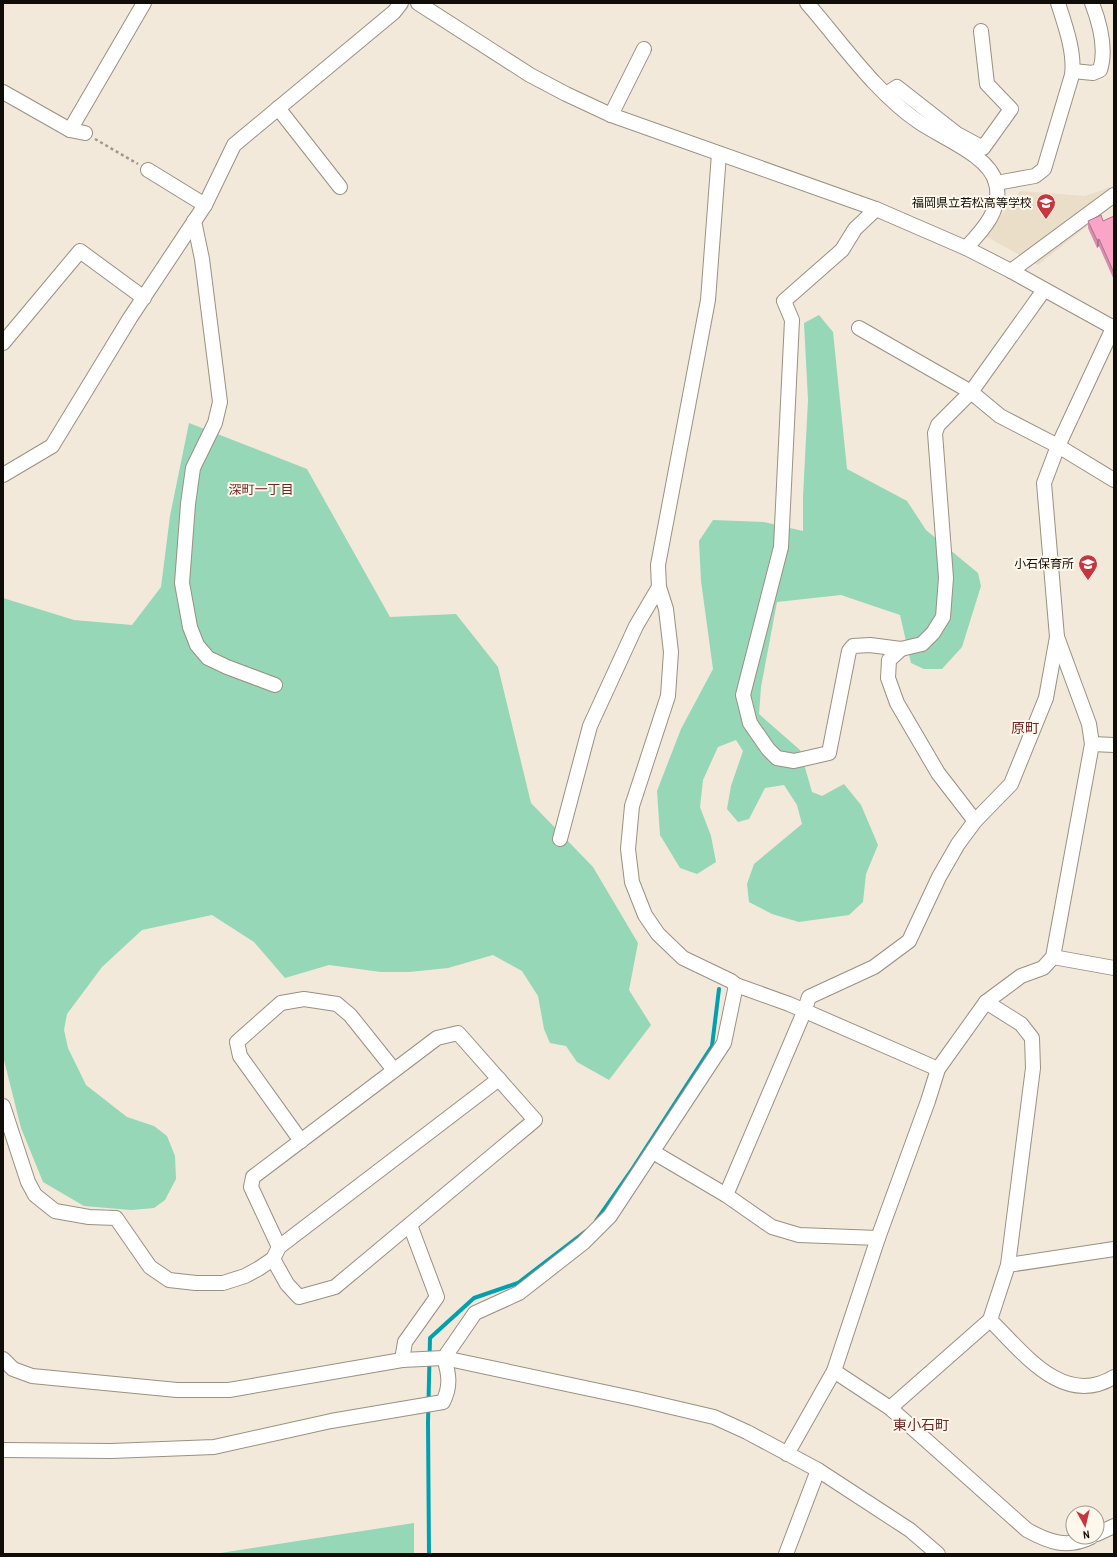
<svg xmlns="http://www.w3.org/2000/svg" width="1117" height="1557" viewBox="0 0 1117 1557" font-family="'Archivo Narrow','Noto Sans JP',sans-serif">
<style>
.built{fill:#ebdec8}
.green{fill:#95d7b7}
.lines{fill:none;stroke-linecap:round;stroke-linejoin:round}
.stream{stroke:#00a0af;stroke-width:4}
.minor-casing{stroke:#999183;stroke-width:16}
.path{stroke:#9e988c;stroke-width:2.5;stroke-dasharray:3 3;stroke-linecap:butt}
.minor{stroke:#fff;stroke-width:14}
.wall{fill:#d78dac}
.shaded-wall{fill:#af738c}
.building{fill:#faa4c8;stroke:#af738c}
.labels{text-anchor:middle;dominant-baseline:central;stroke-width:4;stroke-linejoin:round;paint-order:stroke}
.poi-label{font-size:12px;fill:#100d08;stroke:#fef7eb;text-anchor:end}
.neighbourhood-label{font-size:13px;fill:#6e2829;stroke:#fef7eb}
.quarter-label{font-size:14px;fill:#6e2829;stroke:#fef7eb}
</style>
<rect width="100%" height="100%" fill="#f2e9da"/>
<path class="built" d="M 1114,186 L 1114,205 L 1038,265 L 985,236 L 1020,191 L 1085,196 Z"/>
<g class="green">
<path d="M 819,315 L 833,332 L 847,469 L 907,501 L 926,530 L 978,573 L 981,586 L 962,647 L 942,669 L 924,669 L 911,663 L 900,615 L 841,595 L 777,602 L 761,687 L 759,714 L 800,750 L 812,792 L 822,796 L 844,784 L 861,805 L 878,845 L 866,874 L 863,902 L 849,915 L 799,922 L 772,914 L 749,902 L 747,884 L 754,864 L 802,824 L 797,805 L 784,785 L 765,788 L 749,819 L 738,822 L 727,809 L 731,786 L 743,751 L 736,740 L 718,747 L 703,780 L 700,807 L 711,836 L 716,862 L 697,874 L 680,868 L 660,835 L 657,791 L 681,729 L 713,669 L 701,581 L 699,541 L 713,520 L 764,522 L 803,531 L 803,497 L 808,400 L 804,323 Z"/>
<path d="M 189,423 L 307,469 L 390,617 L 456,614 L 498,667 L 531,803 L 593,867 L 638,943 L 629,990 L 651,1025 L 609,1080 L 577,1062 L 566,1046 L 550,1043 L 544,1029 L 538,996 L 522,971 L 493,955 L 448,968 L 409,972 L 381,972 L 329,965 L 285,978 L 254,942 L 212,915 L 142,930 L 102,967 L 67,1014 L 64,1030 L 68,1048 L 86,1085 L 127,1117 L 154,1126 L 167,1136 L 175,1156 L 176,1179 L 165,1200 L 154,1208 L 131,1210 L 84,1206 L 43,1182 L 21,1128 L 3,1056 L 3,598 L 74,620 L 132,625 L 161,587 L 170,516 Z"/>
<path d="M 414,1523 L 414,1554 L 214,1554 Z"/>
</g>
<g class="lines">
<g class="stream">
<path d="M 596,1221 L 631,1171 L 712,1046 L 719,989"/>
<path d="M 429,1554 L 428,1422 L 430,1338 L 474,1298 L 518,1283 L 586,1231"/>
</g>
<defs>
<g id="minor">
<path d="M 418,3 L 530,75 L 566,94 L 611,115 L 876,209 L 966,248 L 1011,271 L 1114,328"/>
<path d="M 807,3 C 842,43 875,92 919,122 C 942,138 989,155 996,183 C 1003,209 982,231 966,248"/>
<path d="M 1073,71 L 1093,73 L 1100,70 C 1107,49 1100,24 1092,3"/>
<path d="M 3,92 L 70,130 L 85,133"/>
<path d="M 886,94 L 897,87 L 957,134 L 983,148 L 1011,109 L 987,84 L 981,31"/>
<path d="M 278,108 L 340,187"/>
<path d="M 611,115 L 644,49"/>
<path d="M 70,130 L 144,3"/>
<path d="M 719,154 L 708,300 L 658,565 L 659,587 L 666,609 L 671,652 L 668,696 L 632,806 L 628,849 L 632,882 L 645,915 L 658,934 L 683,958 L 731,981 L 736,985 L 789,1004 L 938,1069"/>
<path d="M 148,170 L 205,205"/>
<path d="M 996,183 L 1035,176 L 1044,169 L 1072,75 C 1075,52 1065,25 1058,3"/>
<path d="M 876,209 L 855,229 L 842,250 L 784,301 L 792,320 L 781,547 L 743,695 L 750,723 L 768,749 L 777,758 L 794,761 L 829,753 L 849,651 L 853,646 L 870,645 L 901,649 L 922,644 L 933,633 L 943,617 L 946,578 L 935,433 L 938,425 L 971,392 L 1044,290"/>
<path d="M 194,221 L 202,259 L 220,402 L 215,423 L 193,468 L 188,504 L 182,583 L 190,627 L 197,645 L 208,658 L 227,667 L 275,685"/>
<path d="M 1011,271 L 1114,195"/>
<path d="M 859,328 L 971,392 L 1000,416 L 1058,446 L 1114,480"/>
<path d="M 3,343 L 80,251 L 144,298"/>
<path d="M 3,475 L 52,446 L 130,318 L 205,205 L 234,145 L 394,12 L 401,3"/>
<path d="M 901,649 L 889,660 L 888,678 L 897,703 L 938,773 L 975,821"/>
<path d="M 1092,744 L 1114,745"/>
<path d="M 560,839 L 590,726 L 636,626 L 659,587"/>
<path d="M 1053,957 L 1114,968"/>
<path d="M 3,1106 L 28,1182 L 35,1195 L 55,1211 L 89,1217 L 116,1218 L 150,1267 L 169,1280 L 196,1283 L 223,1283 L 245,1276 L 258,1269 L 273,1259 L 279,1247 L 499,1079"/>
<path d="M 301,1141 L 240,1056 L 237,1042 L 281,1003 L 304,999 L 337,1004 L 350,1015 L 394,1070"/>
<path d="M 653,1152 L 726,1195 L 772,1227 L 799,1235 L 878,1238"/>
<path d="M 726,1195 L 804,1012 L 809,997 L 874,967 L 909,941 L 939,877 L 958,844 L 975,821 L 1011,784 L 1046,698 L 1057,637"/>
<path d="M 273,1259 L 287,1284 L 299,1297 L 335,1287 L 535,1120 L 458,1033 L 437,1038 L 253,1177 L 251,1187 L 279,1247"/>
<path d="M 1008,1265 L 1114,1249"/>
<path d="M 990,1320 C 1023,1352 1063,1408 1114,1377"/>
<path d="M 444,1358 L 475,1313 L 519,1293 L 583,1243 L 610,1216 L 724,1043 L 736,985"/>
<path d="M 3,1359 L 13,1369 L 32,1376 L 177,1390 L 229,1390 L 402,1360 L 444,1358 L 637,1399 L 714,1417 L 747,1432 L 818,1470 L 910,1530 L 938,1554"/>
<path d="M 402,1360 L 405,1342 L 437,1297 L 410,1225"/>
<path d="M 834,1371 L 890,1408 L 1027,1530 C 1049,1542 1067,1549 1091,1537"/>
<path d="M 890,1408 L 990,1320 L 1008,1265 L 1033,1068 L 1032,1038 L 1021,1024 L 986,1002"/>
<path d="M 3,1450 L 111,1451 L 214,1447 L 331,1421 L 443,1402 C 451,1386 449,1374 444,1358"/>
<path d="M 787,1454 L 834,1371 L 878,1238 L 928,1101 L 938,1069 L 986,1002 L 1021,976 L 1043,968 L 1053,957 L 1092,744 L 1089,724 L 1057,637 L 1044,483 L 1058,446 L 1114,326"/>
<path d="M 1097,1534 L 1114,1526"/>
<path d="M 786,1554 L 818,1470"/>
</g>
</defs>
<use href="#minor" class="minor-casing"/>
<path class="path" d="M 95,139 L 138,164"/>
<use href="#minor" class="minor"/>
</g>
<path class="wall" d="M 1114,216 L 1114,280 L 1099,246 L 1097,248 L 1088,228 L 1088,221 L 1103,221 Z"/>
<path class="shaded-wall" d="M 1099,239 L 1099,246 L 1097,248 L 1097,240 Z"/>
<path class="building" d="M 1101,215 L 1103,221 L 1114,216 L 1114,273 L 1099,239 L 1097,240 L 1088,221 Z"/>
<defs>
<symbol id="school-pin" viewBox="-11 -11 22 30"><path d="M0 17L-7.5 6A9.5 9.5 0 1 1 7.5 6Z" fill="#c5363e" stroke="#fef7eb"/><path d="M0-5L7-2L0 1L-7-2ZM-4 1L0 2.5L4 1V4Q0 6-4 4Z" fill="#fff"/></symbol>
</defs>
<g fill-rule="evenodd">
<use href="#school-pin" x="1035" y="192" width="22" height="30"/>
<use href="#school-pin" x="1077" y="553" width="22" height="30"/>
</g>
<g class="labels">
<g class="poi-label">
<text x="1032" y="203">福岡県立若松高等学校</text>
<text x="1074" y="564">小石保育所</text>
</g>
<g class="neighbourhood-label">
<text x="261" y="489">深町一丁目</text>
</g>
<g class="quarter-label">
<text x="1025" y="728">原町</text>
<text x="921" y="1425">東小石町</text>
</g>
</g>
<rect width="1117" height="1557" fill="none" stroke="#100d08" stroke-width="8"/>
<g transform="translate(1085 1525) rotate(172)"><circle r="19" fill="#fef7eb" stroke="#9f9990"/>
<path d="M0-3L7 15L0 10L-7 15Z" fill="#c5363e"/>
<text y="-6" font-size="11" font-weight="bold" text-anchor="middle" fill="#100d08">N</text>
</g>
</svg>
